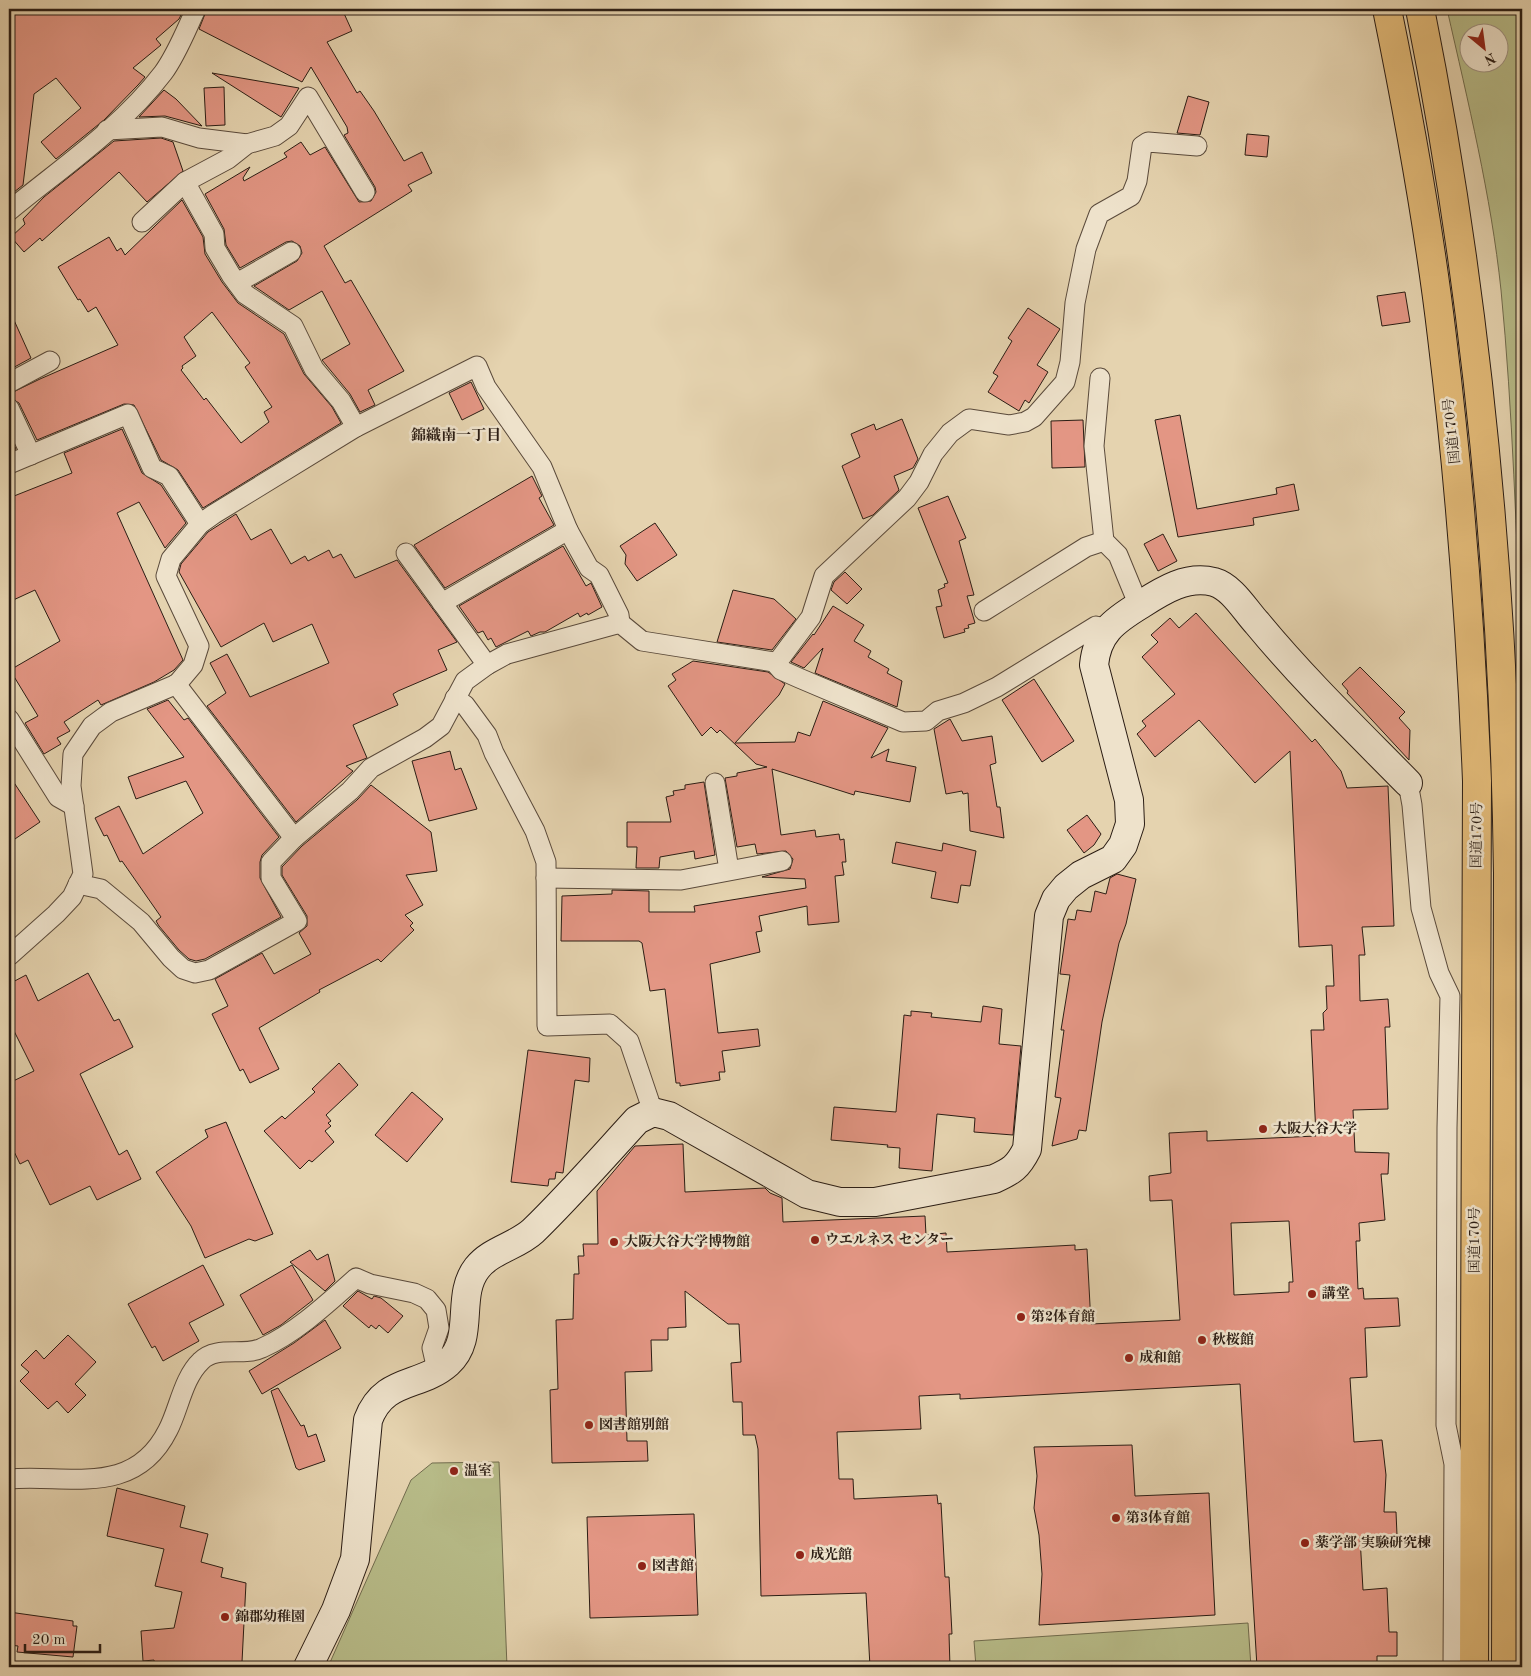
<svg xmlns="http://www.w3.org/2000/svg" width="1531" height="1676" viewBox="0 0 1531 1676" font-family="'Old Standard TT','Noto Serif JP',serif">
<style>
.green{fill:#b7bb88;stroke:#716c4e;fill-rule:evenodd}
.building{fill:#e39684;stroke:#2b1d14;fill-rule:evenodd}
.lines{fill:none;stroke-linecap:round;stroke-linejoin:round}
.street-casing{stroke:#5a4a3b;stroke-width:21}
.secondary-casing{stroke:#2b1d14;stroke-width:30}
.highway-casing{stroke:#2b1d14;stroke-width:30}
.street{stroke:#eee2cb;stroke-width:19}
.secondary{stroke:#eee2cb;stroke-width:28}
.highway{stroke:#e2ba78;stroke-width:28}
.poi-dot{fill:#8f2418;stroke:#eee2cb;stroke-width:2}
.labels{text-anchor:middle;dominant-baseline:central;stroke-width:5;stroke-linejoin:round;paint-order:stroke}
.street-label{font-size:14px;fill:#2b1d14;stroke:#eee2cb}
.poi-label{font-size:14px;font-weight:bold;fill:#2b1d14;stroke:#eee2cb;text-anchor:start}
.neighbourhood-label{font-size:15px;font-weight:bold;fill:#2b1d14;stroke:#eee2cb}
</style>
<rect width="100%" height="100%" fill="#e5d3af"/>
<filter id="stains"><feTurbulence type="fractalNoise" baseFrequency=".004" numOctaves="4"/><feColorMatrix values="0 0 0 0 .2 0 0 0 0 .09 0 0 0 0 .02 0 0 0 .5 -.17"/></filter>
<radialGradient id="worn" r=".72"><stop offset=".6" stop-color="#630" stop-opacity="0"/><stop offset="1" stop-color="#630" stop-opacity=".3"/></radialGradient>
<g class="green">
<path d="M 1447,9 L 1522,9 L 1522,659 C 1516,536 1513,412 1501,290 C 1491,195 1468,102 1447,9 ZM 1468,32 L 1498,32 L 1498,62 L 1468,62 Z"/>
<path d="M 499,1462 L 507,1667 L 328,1667 L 411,1480 L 432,1463 Z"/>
<path d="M 1248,1623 L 1251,1667 L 976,1667 L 974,1641 Z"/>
</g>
<g class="building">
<path d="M 9,9 L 184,9 L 179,19 L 156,39 L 161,45 L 133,68 L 145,77 L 138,85 L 104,120 L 56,159 L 41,142 L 81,108 L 56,78 L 34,94 L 23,185 L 9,196 Z"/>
<path d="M 207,9 L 342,9 L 352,31 L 327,42 L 357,93 L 360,91 L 374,111 L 404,161 L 422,152 L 432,173 L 408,185 L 412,191 L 324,246 L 345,283 L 351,280 L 404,371 L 368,390 L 375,405 L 360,412 L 350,394 L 322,360 L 350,344 L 322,291 L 289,310 L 254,286 L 297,261 L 302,253 L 300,246 L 292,241 L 286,242 L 240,268 L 226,245 L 224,229 L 205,194 L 250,167 L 243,178 L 244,181 L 287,157 L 284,153 L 301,142 L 310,155 L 325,147 L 359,202 L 371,201 L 376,192 L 375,187 L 344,135 L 348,133 L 347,127 L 311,67 L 302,82 L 199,29 Z"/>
<path d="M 212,73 L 299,88 L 281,117 Z"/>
<path d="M 224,87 L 225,125 L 206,126 L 204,88 Z"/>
<path d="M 164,90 L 176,99 L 202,126 L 165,116 L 139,117 Z"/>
<path d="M 1188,96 L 1209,102 L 1200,135 L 1177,133 Z"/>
<path d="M 1247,134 L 1269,136 L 1267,157 L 1245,155 Z"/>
<path d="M 161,138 L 173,142 L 183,171 L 147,202 L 119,172 L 42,241 L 40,238 L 24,252 L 11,237 L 25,224 L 23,219 L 44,197 L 114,141 Z"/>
<path d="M 182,200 L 203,237 L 205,254 L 222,282 L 238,303 L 284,334 L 304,374 L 332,407 L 341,423 L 203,508 L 178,470 L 161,460 L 134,405 L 124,404 L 37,440 L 19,403 L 9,397 L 9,394 L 40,379 L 118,345 L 96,307 L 88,312 L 80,299 L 78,300 L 58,267 L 109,237 L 117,251 L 121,248 L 125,255 ZM 212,312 L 250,363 L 245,367 L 272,407 L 264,412 L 269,422 L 241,443 L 206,398 L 204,400 L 181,370 L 183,368 L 182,366 L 196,356 L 184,337 Z"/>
<path d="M 1405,292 L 1410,322 L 1382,326 L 1377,296 Z"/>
<path d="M 1028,308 L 1060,329 L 1037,365 L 1048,372 L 1029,403 L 1025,400 L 1019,411 L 988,392 L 998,376 L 993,373 L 1012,341 L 1008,338 Z"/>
<path d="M 9,309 L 31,358 L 9,370 Z"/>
<path d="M 471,382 L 484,409 L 462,420 L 449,393 Z"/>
<path d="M 1180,415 L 1197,509 L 1277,494 L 1276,488 L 1294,484 L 1299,510 L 1253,518 L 1254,525 L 1178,537 L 1155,420 Z"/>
<path d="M 902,419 L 918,459 L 913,468 L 894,476 L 899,490 L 873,515 L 863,519 L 842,466 L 860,457 L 851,434 L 874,424 L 876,430 Z"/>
<path d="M 1083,420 L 1085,467 L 1052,468 L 1051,421 Z"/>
<path d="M 122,429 L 142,473 L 161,485 L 186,523 L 165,548 L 139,502 L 117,513 L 183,660 L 174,670 L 154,682 L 101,705 L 98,700 L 64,722 L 70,731 L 57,738 L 61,744 L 44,754 L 25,723 L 38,716 L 10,670 L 60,641 L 35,590 L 9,602 L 9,498 L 72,473 L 64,453 Z"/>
<path d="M 9,434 L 16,449 L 9,452 Z"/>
<path d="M 532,476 L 542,496 L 539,498 L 554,525 L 445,588 L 414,545 Z"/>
<path d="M 948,496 L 966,538 L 959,541 L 974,595 L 967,596 L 975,623 L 968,625 L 969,628 L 964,629 L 965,632 L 944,638 L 936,607 L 942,606 L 938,590 L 945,587 L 944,584 L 948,583 L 918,508 Z"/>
<path d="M 236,514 L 251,540 L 271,529 L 291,564 L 305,556 L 308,561 L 329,550 L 333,558 L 341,554 L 355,578 L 397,560 L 457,642 L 438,650 L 447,670 L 398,691 L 393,694 L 398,705 L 353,725 L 367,758 L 346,766 L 353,771 L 296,822 L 207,706 L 226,693 L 210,663 L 227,654 L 250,697 L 329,663 L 312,624 L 273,642 L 264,623 L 221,647 L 179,572 L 181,564 L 208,532 Z"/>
<path d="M 655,523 L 677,555 L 637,581 L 625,564 L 626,555 L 620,546 Z"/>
<path d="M 1163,534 L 1177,561 L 1158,571 L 1144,544 Z"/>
<path d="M 563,546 L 586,586 L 591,583 L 602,607 L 588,615 L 587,613 L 580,617 L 578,613 L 545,632 L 540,632 L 531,636 L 528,631 L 496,647 L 491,638 L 488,640 L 483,631 L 478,633 L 459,606 Z"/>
<path d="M 845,572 L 862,589 L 847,604 L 831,590 L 834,582 Z"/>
<path d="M 733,590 L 774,599 L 796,619 L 772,650 L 717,642 Z"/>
<path d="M 833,606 L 864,625 L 854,641 L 871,651 L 868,657 L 889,669 L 887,673 L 902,681 L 897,707 L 815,673 L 823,648 L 804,668 L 791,662 L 813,634 L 814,635 Z"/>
<path d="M 1196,613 L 1312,742 L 1315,739 L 1341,771 L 1347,788 L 1388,786 L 1394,926 L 1362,927 L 1365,955 L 1359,955 L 1360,1001 L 1388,999 L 1390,1027 L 1385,1027 L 1388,1109 L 1353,1110 L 1355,1152 L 1389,1153 L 1388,1174 L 1381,1174 L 1385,1220 L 1359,1223 L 1360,1241 L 1356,1241 L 1358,1289 L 1363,1288 L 1364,1299 L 1398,1298 L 1400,1326 L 1365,1328 L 1367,1377 L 1350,1378 L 1354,1442 L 1382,1440 L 1386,1475 L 1384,1512 L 1396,1512 L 1397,1535 L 1360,1537 L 1363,1590 L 1387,1588 L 1389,1632 L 1397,1632 L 1397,1656 L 1377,1656 L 1377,1667 L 1257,1667 L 1240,1384 L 960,1399 L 960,1394 L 919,1396 L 921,1429 L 837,1432 L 839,1479 L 853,1479 L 854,1499 L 937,1495 L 938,1504 L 941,1503 L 945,1577 L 949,1577 L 952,1634 L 949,1634 L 950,1667 L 870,1667 L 866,1593 L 761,1596 L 758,1449 L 755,1435 L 743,1435 L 742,1402 L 733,1402 L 731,1363 L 741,1362 L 739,1324 L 728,1324 L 685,1291 L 686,1327 L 668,1328 L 668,1340 L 651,1340 L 652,1371 L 625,1372 L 627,1441 L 647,1441 L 648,1461 L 552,1463 L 550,1390 L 558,1389 L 556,1320 L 573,1319 L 574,1274 L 579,1274 L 578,1256 L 584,1256 L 583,1244 L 598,1244 L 597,1191 L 635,1146 L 683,1144 L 685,1192 L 765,1188 L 770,1193 L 782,1198 L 783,1222 L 925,1216 L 926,1235 L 946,1233 L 947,1252 L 1075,1245 L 1075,1250 L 1087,1249 L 1091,1324 L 1180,1320 L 1172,1200 L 1150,1201 L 1149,1176 L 1171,1173 L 1169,1133 L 1207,1131 L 1207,1141 L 1316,1136 L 1311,1030 L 1324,1030 L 1323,1013 L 1327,1009 L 1326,986 L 1334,986 L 1332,945 L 1299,947 L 1290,751 L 1255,783 L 1199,720 L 1155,757 L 1137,734 L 1146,726 L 1142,721 L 1175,694 L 1142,657 L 1158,642 L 1151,635 L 1170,618 L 1179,628 ZM 1289,1221 L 1293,1282 L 1289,1282 L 1289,1292 L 1234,1295 L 1231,1223 Z"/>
<path d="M 693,661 L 768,672 L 785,684 L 779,695 L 735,743 L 795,742 L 798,732 L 810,736 L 823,701 L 888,728 L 871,758 L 889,749 L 886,761 L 916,767 L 910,802 L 855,791 L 854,795 L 772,769 L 781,835 L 815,830 L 816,837 L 839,834 L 840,840 L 844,839 L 846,862 L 842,862 L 844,875 L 835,876 L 839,922 L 808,925 L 807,906 L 759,916 L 762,931 L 756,932 L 760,952 L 710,964 L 718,1033 L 758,1029 L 760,1046 L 722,1051 L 725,1072 L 719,1072 L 720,1080 L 680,1086 L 680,1083 L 676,1083 L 665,989 L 650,991 L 642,943 L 639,941 L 561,941 L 562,896 L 612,894 L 612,890 L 649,891 L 649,912 L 695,912 L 694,906 L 806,888 L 805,879 L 762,877 L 790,869 L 793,859 L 786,851 L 757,854 L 755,844 L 737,847 L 725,778 L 737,776 L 737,773 L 767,767 L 756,764 L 720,730 L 717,733 L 711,727 L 702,736 L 668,686 L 676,680 L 672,674 Z"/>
<path d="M 1360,667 L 1405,712 L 1399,718 L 1410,730 L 1409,760 L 1347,693 L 1348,691 L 1342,684 Z"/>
<path d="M 1034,679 L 1074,741 L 1042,762 L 1002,700 Z"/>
<path d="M 168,700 L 184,720 L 188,718 L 279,837 L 262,855 L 260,862 L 260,878 L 281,917 L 205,959 L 196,961 L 189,959 L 179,950 L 159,926 L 156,921 L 161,917 L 122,861 L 120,862 L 107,835 L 104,836 L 95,818 L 119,806 L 143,854 L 203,813 L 186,781 L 136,799 L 128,777 L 184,757 L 147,709 Z"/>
<path d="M 950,719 L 962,741 L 992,736 L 996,763 L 990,765 L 997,807 L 1000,807 L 1004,838 L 970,831 L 968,793 L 963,794 L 962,791 L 946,794 L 934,729 Z"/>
<path d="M 450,751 L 455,770 L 461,768 L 477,809 L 429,821 L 412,761 Z"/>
<path d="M 9,775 L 40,822 L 9,843 Z"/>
<path d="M 704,782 L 715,855 L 695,859 L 694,851 L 660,857 L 659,868 L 636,868 L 637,847 L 627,847 L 627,822 L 671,822 L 666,797 L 674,795 L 673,791 L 685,789 L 685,785 Z"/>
<path d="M 371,785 L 431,832 L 437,871 L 406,875 L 423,905 L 405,915 L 413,923 L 410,926 L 414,930 L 381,962 L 378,959 L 319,990 L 320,992 L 259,1028 L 279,1069 L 250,1083 L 243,1069 L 240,1071 L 212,1014 L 228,1006 L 215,979 L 262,953 L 274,974 L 311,954 L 299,933 L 307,926 L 307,916 L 282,875 L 282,867 L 302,846 L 357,800 Z"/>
<path d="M 1087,815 L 1101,834 L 1094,845 L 1084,853 L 1067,830 Z"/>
<path d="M 896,842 L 942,851 L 943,843 L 976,851 L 970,886 L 961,885 L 958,903 L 931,898 L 936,872 L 892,863 Z"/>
<path d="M 1117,874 L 1136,879 L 1126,924 L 1119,943 L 1102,1022 L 1086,1131 L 1079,1130 L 1077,1139 L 1052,1146 L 1061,1098 L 1055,1097 L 1064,1030 L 1061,1030 L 1070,975 L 1060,974 L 1068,919 L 1075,920 L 1077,910 L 1091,912 L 1095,891 L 1106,894 L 1110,878 Z"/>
<path d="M 88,973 L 114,1021 L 119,1019 L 133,1047 L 80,1074 L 119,1155 L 127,1150 L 141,1179 L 97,1200 L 90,1186 L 50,1205 L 28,1160 L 20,1164 L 9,1141 L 9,1083 L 34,1071 L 9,1021 L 9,984 L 26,975 L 38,1001 Z"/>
<path d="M 983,1006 L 1002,1009 L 999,1044 L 1021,1046 L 1013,1135 L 974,1132 L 975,1118 L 937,1114 L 932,1171 L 899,1168 L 900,1148 L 887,1147 L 888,1145 L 831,1140 L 834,1107 L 896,1112 L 904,1015 L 911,1016 L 911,1011 L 932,1013 L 931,1017 L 981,1022 Z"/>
<path d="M 528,1050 L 590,1058 L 589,1082 L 575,1080 L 563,1173 L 556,1172 L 555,1179 L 549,1179 L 548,1186 L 511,1182 Z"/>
<path d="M 339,1063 L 358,1085 L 326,1115 L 331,1121 L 328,1123 L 331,1126 L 325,1131 L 334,1142 L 312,1162 L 309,1160 L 300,1169 L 264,1131 L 282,1116 L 285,1119 L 315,1092 L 312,1089 Z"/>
<path d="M 412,1092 L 443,1119 L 407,1162 L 375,1135 Z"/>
<path d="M 226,1122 L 273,1234 L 255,1241 L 249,1239 L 205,1258 L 191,1226 L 156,1172 L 208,1137 L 205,1130 Z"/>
<path d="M 310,1250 L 317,1260 L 328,1254 L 335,1281 L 325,1291 L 290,1262 Z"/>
<path d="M 203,1265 L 224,1305 L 189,1323 L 199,1341 L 163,1361 L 155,1346 L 152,1348 L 128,1304 Z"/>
<path d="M 292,1265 L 313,1300 L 281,1325 L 263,1335 L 240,1295 Z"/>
<path d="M 358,1291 L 372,1299 L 374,1296 L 381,1298 L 403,1316 L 388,1333 L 379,1325 L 376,1329 L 371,1325 L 369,1328 L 343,1306 Z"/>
<path d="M 325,1320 L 341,1348 L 262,1394 L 249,1371 L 294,1343 Z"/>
<path d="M 68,1335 L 96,1362 L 75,1384 L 86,1395 L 68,1413 L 57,1401 L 48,1409 L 20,1381 L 29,1372 L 21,1365 L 36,1350 L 44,1359 Z"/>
<path d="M 278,1388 L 301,1426 L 304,1425 L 308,1437 L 316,1434 L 325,1461 L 299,1470 L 296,1468 L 271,1391 Z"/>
<path d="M 1132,1445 L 1135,1496 L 1209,1493 L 1215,1615 L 1039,1625 L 1042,1574 L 1039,1535 L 1034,1508 L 1037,1476 L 1034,1447 Z"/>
<path d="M 117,1488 L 185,1506 L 180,1527 L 208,1534 L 201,1562 L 223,1568 L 221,1577 L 246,1583 L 242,1662 L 215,1667 L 155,1667 L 154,1660 L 143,1661 L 141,1631 L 174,1628 L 182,1592 L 155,1586 L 164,1549 L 107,1536 Z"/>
<path d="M 694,1514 L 698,1615 L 590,1618 L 587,1517 Z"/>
<path d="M 9,1612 L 73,1621 L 73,1626 L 77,1626 L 73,1657 L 17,1652 L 18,1646 L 9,1645 Z"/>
</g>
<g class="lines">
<defs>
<g id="street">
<path d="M 107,130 L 162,127 L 199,138 L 247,144"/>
<path d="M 185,182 L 214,234 L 215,248 L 231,275 L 245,294 L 293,326 L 314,369 L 341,401 L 356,427"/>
<path d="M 9,211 C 61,168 121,128 163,73 C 177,54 186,30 196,9"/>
<path d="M 142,222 L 185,182 L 228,159 L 247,144 L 275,136 L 289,126 L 308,97 L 365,192"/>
<path d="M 237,283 L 291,252"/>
<path d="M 1100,378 L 1094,446 L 1104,541 L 1118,555 L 1139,606"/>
<path d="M 9,383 L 50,361"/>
<path d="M 9,408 L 31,455"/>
<path d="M 9,464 L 128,414 L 152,468 L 169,476 L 200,524"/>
<path d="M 406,553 L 487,665"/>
<path d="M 442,603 L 568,530"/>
<path d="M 984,611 L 1086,547 L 1104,541"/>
<path d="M 776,664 L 811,617 L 824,576 L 907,498 L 919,482 L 933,454 L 950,433 L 969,419 L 1009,425 L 1025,422 L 1034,417 L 1065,382 L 1070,362 L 1075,303 L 1086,249 L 1099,214 L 1131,196 L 1137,181 L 1142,146 L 1148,142 L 1197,146"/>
<path d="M 176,684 L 294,838"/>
<path d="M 455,698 L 465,705 L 487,735 L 494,753 L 535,831 L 546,862 L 547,1026 L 610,1024 L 629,1041 L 653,1112"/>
<path d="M 9,719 L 58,797 L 74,806"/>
<path d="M 715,783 L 729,870"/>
<path d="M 1408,783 L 1412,805 L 1421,908 L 1439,973 L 1450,996 L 1447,1128 L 1446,1425 L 1454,1464 L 1453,1667"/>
<path d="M 546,878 L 681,880 L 782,861"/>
<path d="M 78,884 L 101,889 L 141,922 L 171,958 L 183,969 L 195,973 L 209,970 L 297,921 L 271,878 L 271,862 L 294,838 L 350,791 L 371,768 L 425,738 L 441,726 L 465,681 L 487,665 L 507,654 L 620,623 L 642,641 L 774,662 L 781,670 L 799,678 L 903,722 L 926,721 L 938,711 L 964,703 L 997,687 L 1096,626 L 1107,630"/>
<path d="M 9,956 L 56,914 L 72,897 L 83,874 L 71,786 L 73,754 L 92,726 L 111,712 L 177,684 L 193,665 L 199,646 L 166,576 L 171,559 L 200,524 L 214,514 L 356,427 L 477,366 L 486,387 L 542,467 L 568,530 L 589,568 L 599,575 L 619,615 L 620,623"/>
<path d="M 9,1479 C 69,1474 134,1498 168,1430 C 179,1409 183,1378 201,1361 C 217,1345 243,1357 262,1348 C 296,1333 329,1302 356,1278 L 370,1284 L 414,1293 L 427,1299 L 436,1310 L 439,1328 L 432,1348 L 437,1370"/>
</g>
<path id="secondary" d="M 308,1667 L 336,1610 L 355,1559 L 368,1420 C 384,1377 420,1388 448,1363 C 476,1338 455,1296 477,1268 C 491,1250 517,1246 533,1231 C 569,1196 603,1157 637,1120 L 653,1112 L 669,1116 L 807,1194 L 840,1202 L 875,1202 L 994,1179 C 1012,1171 1018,1167 1027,1149 L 1049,916 L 1056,899 L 1066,887 L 1081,875 L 1113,859 L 1123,845 L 1130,824 L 1129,800 L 1094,665 C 1097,633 1114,621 1140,605 C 1162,591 1186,575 1214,582 C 1232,587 1245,610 1257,623 C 1304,680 1357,731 1408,783"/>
<g id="highway">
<path d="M 1387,9 C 1409,117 1429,226 1442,337 C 1460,484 1471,632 1477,781 L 1474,1667"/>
<path d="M 1420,9 C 1477,294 1504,583 1508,873 L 1506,1667"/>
</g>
</defs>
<use href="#street" class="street-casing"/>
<use href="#secondary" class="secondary-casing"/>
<use href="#highway" class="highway-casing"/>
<use href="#street" class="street"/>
<use href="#secondary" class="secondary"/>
<use href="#highway" class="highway"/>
</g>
<g class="poi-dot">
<circle cx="1263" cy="1129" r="5"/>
<circle cx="815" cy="1240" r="5"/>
<circle cx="614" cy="1242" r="5"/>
<circle cx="1312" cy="1294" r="5"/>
<circle cx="1021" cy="1317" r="5"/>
<circle cx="1202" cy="1340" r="5"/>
<circle cx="1129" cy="1358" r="5"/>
<circle cx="589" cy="1425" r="5"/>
<circle cx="454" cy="1471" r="5"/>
<circle cx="1116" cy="1518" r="5"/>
<circle cx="1305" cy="1543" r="5"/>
<circle cx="800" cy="1555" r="5"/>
<circle cx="642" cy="1566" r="5"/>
<circle cx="225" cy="1617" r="5"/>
</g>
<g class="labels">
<g class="street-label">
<text transform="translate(1452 431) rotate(-96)">国道170号</text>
<text transform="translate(1477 835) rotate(-89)">国道170号</text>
<text transform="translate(1475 1240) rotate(-90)">国道170号</text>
</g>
<g class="poi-label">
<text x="1273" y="1129">大阪大谷大学</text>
<text x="825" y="1240">ウエルネス センター</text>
<text x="624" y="1242">大阪大谷大学博物館</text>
<text x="1322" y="1294">講堂</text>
<text x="1031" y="1317">第2体育館</text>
<text x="1212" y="1340">秋桜館</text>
<text x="1139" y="1358">成和館</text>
<text x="599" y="1425">図書館別館</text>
<text x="464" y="1471">温室</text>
<text x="1126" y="1518">第3体育館</text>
<text x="1315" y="1543">薬学部 実験研究棟</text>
<text x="810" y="1555">成光館</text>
<text x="652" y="1566">図書館</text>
<text x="235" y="1617">錦郡幼稚園</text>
</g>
<g class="neighbourhood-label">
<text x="456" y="436">錦織南一丁目</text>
</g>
</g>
<rect width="1531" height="1676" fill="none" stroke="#e5d3af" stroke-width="30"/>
<rect x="10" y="10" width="1511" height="1656" fill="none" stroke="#2b1d14" stroke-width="2.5"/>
<rect x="15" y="15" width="1501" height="1646" fill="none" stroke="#2b1d14"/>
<g transform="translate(1484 48) rotate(151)"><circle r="24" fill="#eee2cb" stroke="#a09382"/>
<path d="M0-4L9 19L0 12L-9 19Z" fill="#8f2418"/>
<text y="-8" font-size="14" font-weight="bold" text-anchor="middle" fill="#2b1d14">N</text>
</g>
<path d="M25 1644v8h75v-8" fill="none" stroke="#2b1d14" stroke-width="2.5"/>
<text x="32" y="1644" font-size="15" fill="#2b1d14" stroke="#eee2cb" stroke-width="4" paint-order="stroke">20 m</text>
<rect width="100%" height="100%" filter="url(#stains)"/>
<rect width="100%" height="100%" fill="url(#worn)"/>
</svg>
